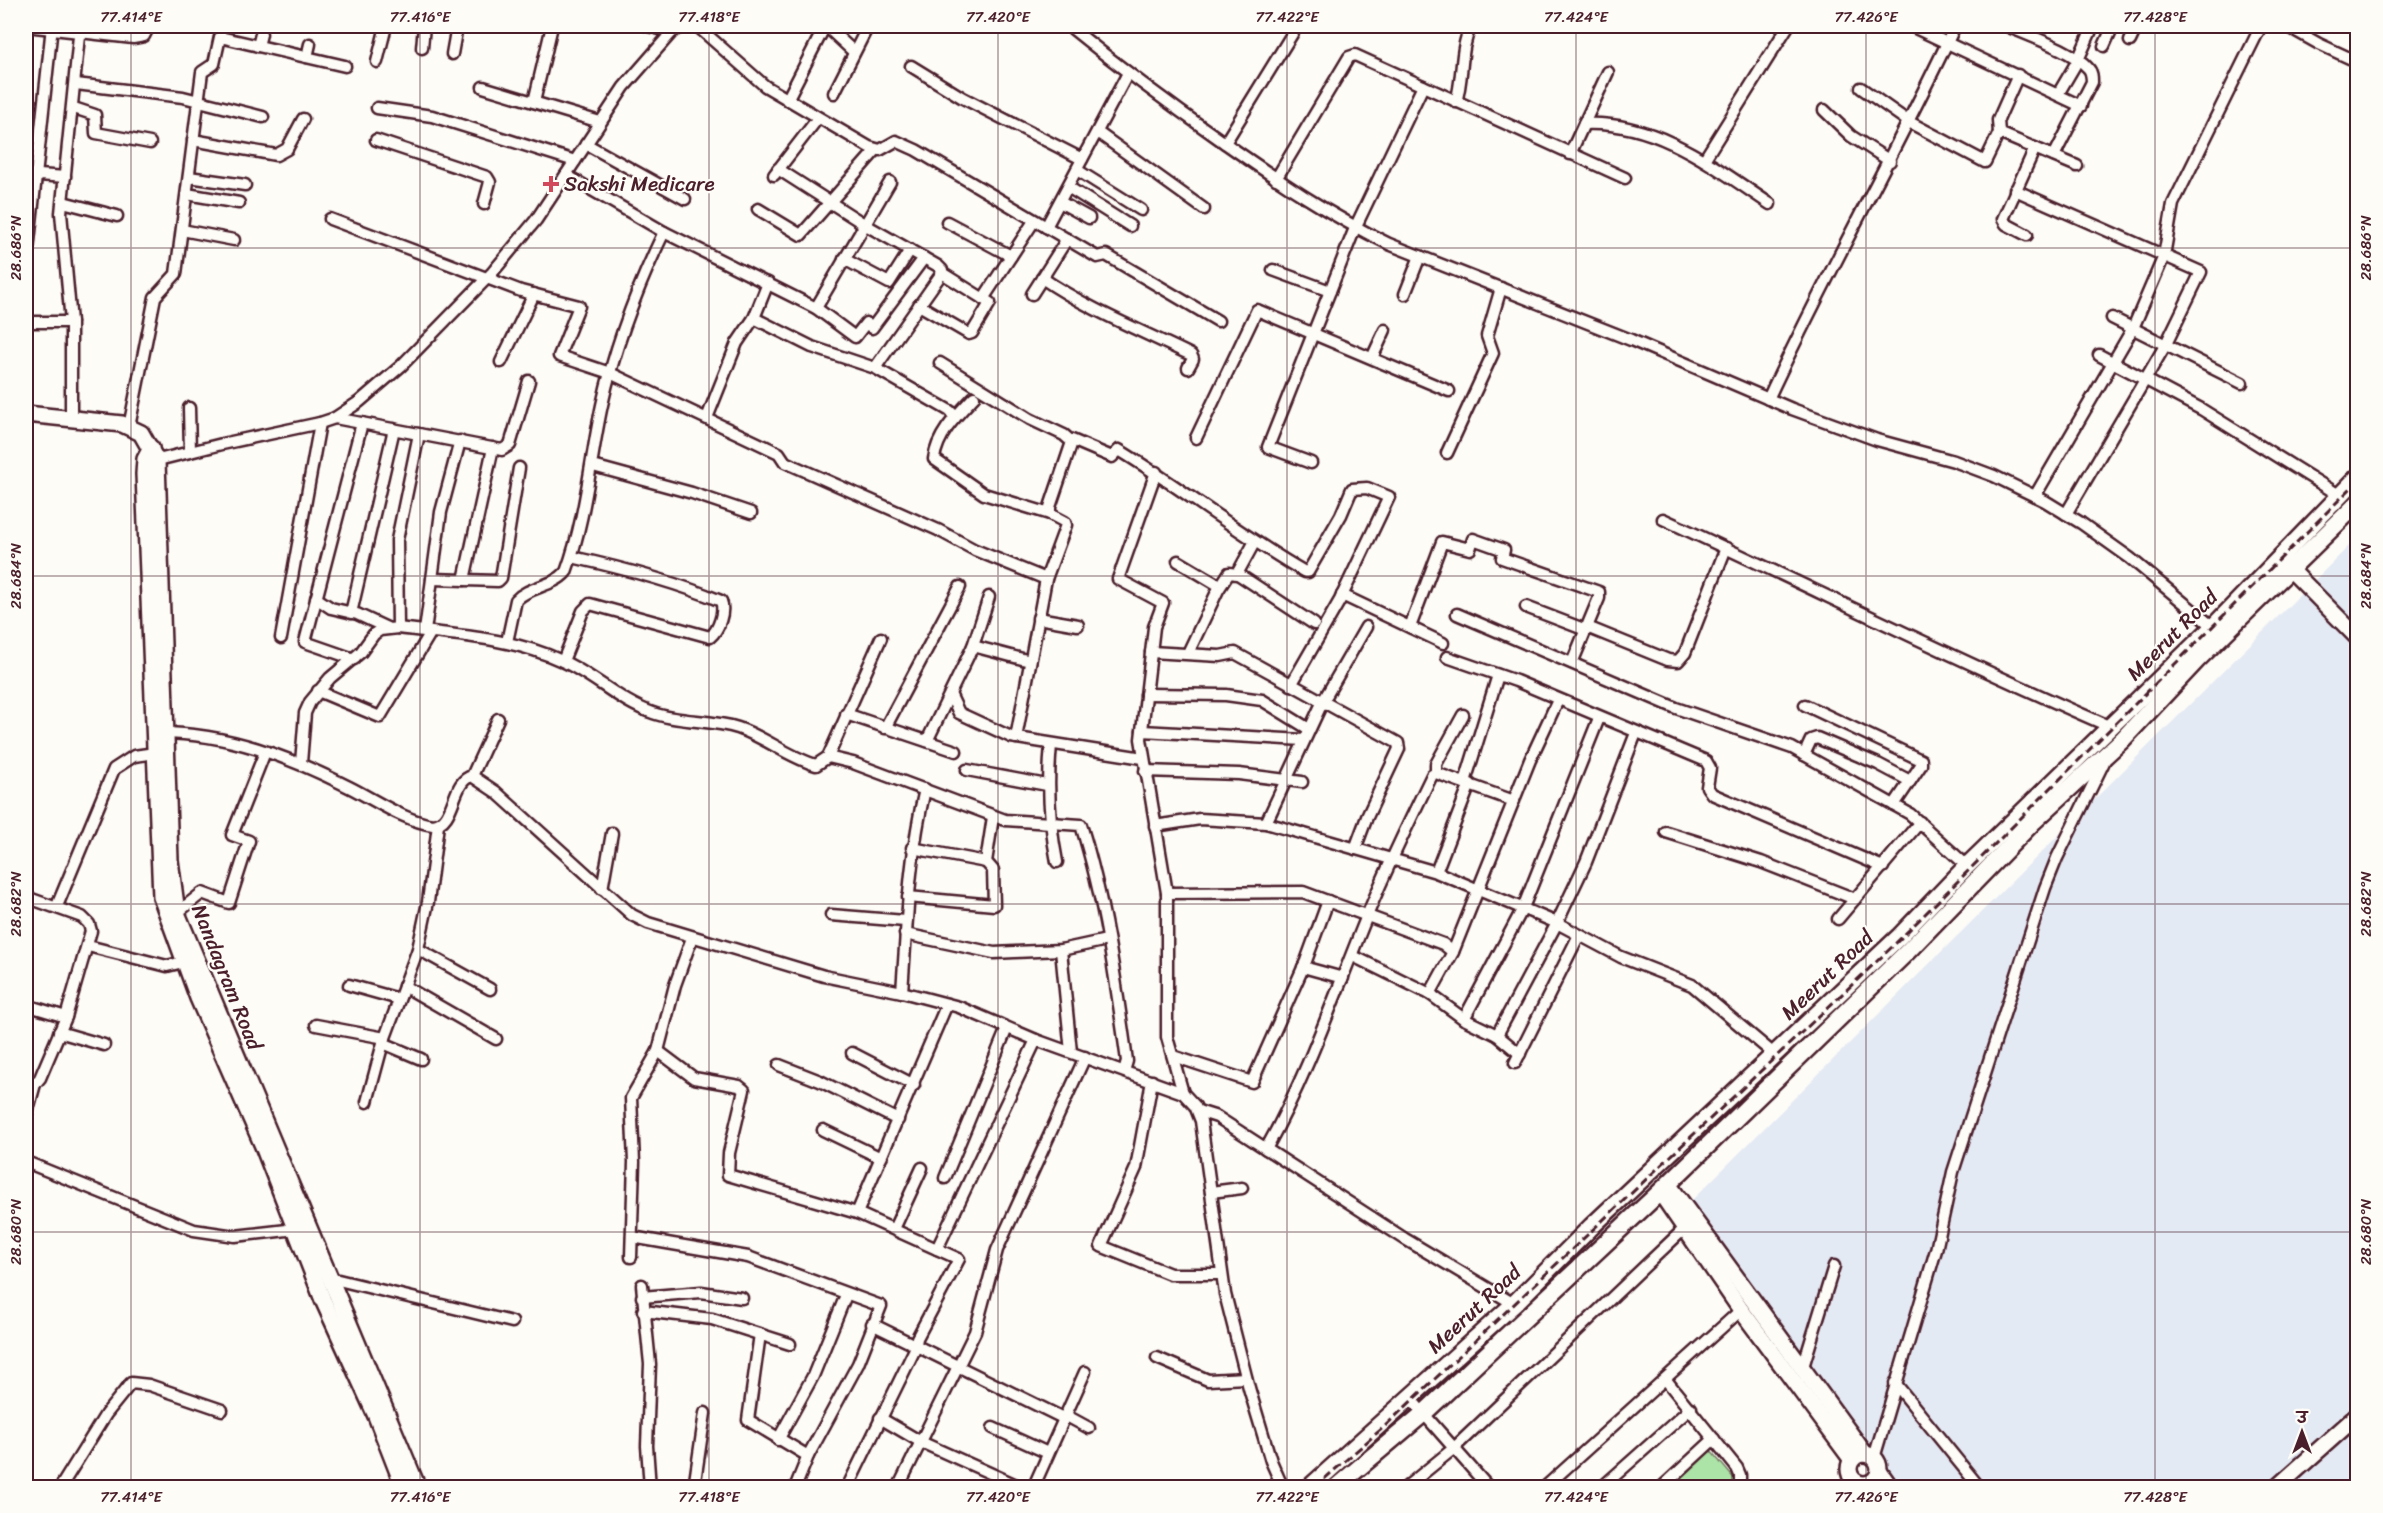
<svg xmlns="http://www.w3.org/2000/svg" width="2383" height="1513" viewBox="0 0 2383 1513" font-family="Sriracha,'Playpen Sans Deva',sans-serif">
<style>
.built{fill:#e4eaf4}
.green{fill:#ace3a7;stroke:#7b8169;stroke-width:1.5}
.lines{fill:none;stroke-linecap:round;stroke-linejoin:round}
.street-casing{stroke:#4a1f2b;stroke-width:15}
.secondary-casing{stroke:#4a1f2b;stroke-width:20}
.primary-casing{stroke:#4a1f2b;stroke-width:21}
.street{stroke:#fdfcf7;stroke-width:10}
.secondary{stroke:#fdfcf7;stroke-width:15}
.primary{stroke:#fdfcf7;stroke-width:16}
.rail{stroke:#4a1f2b;stroke-width:3;stroke-dasharray:9 4.5;stroke-linecap:butt}
.ticks{fill:none;stroke:#4a1f2b;stroke-width:1.5;stroke-opacity:0.45}
.poi-dot{fill:#d1495b;stroke:#fdfcf7;stroke-width:2}
.labels{text-anchor:middle;dominant-baseline:central;stroke-width:4.5;stroke-linejoin:round;paint-order:stroke}
.poi-label{font-size:21px;fill:#4a1f2b;stroke:#fdfcf7;text-anchor:start}
.street-label{font-size:21px;fill:#4a1f2b;stroke:#fdfcf7}
.neatline{fill:none;stroke:#4a1f2b;stroke-width:2}
.ticks-label{font-size:15px;text-anchor:middle;fill:#4a1f2b}
</style>
<rect width="100%" height="100%" fill="#fdfcf7"/>
<filter id="ink" filterUnits="userSpaceOnUse"><feTurbulence type="fractalNoise" baseFrequency=".0167" numOctaves="2"/><feDisplacementMap in="SourceGraphic" scale="12" xChannelSelector="R" yChannelSelector="G"/><feConvolveMatrix kernelMatrix="1 2 1 2 8 2 1 2 1" color-interpolation-filters="sRGB"/></filter>
<g filter="url(#ink)">
<path class="built" d="M 2357,538 L 2357,1487 L 1902,1487 L 1691,1201 Z"/>
<path class="green" d="M 1710,1450 L 1736,1481 L 1734,1487 L 1671,1488 Z"/>
<g class="lines">
<defs>
<g id="street">
<path d="M 26,26 L 133,38 L 144,36 L 149,26"/>
<path d="M 648,26 L 672,32"/>
<path d="M 697,26 L 765,86 L 869,147 L 880,150 L 896,141 L 916,150 L 1097,257 L 1106,255 L 1218,321"/>
<path d="M 826,26 L 854,52"/>
<path d="M 1069,26 C 1118,66 1169,104 1222,141 C 1276,179 1329,215 1389,244 L 1631,340 L 1792,409 L 1877,440 L 1954,461 L 1994,476 L 2045,501 L 2081,523 L 2130,558 L 2213,627"/>
<path d="M 1911,26 L 2081,106"/>
<path d="M 2007,26 C 2029,36 2072,50 2088,68 C 2092,72 2092,77 2092,82 L 2054,156"/>
<path d="M 2287,26 L 2319,44 L 2358,62"/>
<path d="M 2130,41 L 2137,26"/>
<path d="M 258,46 L 261,34"/>
<path d="M 2104,46 L 2113,26"/>
<path d="M 422,48 L 424,26"/>
<path d="M 452,54 L 457,26"/>
<path d="M 307,57 L 310,44"/>
<path d="M 377,62 L 386,26"/>
<path d="M 911,66 L 963,98 L 1082,159"/>
<path d="M 2018,75 L 1998,120 L 1999,133 L 2077,166"/>
<path d="M 76,84 L 183,97 L 263,117"/>
<path d="M 483,87 L 600,122"/>
<path d="M 1861,88 L 1909,122 L 1985,162 L 1999,133"/>
<path d="M 834,93 L 868,26"/>
<path d="M 2058,94 L 2078,60 L 2093,26"/>
<path d="M 787,100 L 825,26"/>
<path d="M 534,102 L 552,26"/>
<path d="M 1456,102 C 1464,76 1459,50 1471,26"/>
<path d="M 74,108 L 95,115 L 96,133 L 150,143"/>
<path d="M 377,108 L 432,116 L 575,161"/>
<path d="M 1824,110 L 1851,136 L 1890,161"/>
<path d="M 1584,124 C 1657,121 1713,166 1770,204"/>
<path d="M 1097,132 L 1204,209"/>
<path d="M 193,140 L 276,155 L 287,149 L 303,119"/>
<path d="M 376,140 L 487,177 L 490,182 L 484,204"/>
<path d="M 1225,143 L 1297,26"/>
<path d="M 586,144 L 685,199"/>
<path d="M 1570,154 L 1608,72"/>
<path d="M 1704,160 L 1788,26"/>
<path d="M 778,169 L 864,224 L 938,266 L 942,270 L 942,273 L 990,303 L 972,333 L 969,334 L 919,305"/>
<path d="M 1077,170 L 1141,210"/>
<path d="M 26,174 L 65,177"/>
<path d="M 566,175 L 664,232 L 816,308 L 855,337 L 866,323 L 872,328 L 924,258"/>
<path d="M 774,175 L 818,118"/>
<path d="M 189,177 L 245,185"/>
<path d="M 1276,179 L 1349,57 L 1355,55 L 1625,178"/>
<path d="M 1068,187 L 1130,226"/>
<path d="M 2015,190 L 2201,272 L 2166,344 L 2066,514"/>
<path d="M 187,194 L 239,203"/>
<path d="M 63,202 L 117,216"/>
<path d="M 1060,202 L 1089,218"/>
<path d="M 758,209 L 801,235 L 876,150"/>
<path d="M 330,219 L 521,291 L 579,306 L 559,356 L 610,373 L 779,453 L 785,462 L 938,530 L 975,550 L 1046,579"/>
<path d="M 947,222 L 1011,256"/>
<path d="M 1046,227 L 1128,73"/>
<path d="M 182,230 L 234,240"/>
<path d="M 2027,235 L 2006,224 L 2003,219 L 2035,148"/>
<path d="M 844,259 L 889,283 L 910,250"/>
<path d="M 26,270 L 52,26"/>
<path d="M 1273,270 L 1330,291"/>
<path d="M 1042,278 C 1089,310 1140,330 1191,355 L 1193,359 L 1188,368"/>
<path d="M 1032,294 L 1067,239"/>
<path d="M 1405,294 L 1420,256"/>
<path d="M 983,299 L 1034,221"/>
<path d="M 816,308 L 890,182"/>
<path d="M 754,318 L 812,347 L 875,368 L 950,411 L 955,418"/>
<path d="M 2112,318 L 2242,383"/>
<path d="M 26,322 L 71,322"/>
<path d="M 2099,355 L 2201,409 L 2339,495"/>
<path d="M 1372,358 L 1385,330"/>
<path d="M 501,362 L 534,294"/>
<path d="M 940,363 L 1030,419 L 1064,435 L 1072,442 L 1050,507 L 1050,514 L 1065,522 L 1066,525 L 1046,579 L 1016,738"/>
<path d="M 875,368 L 942,273"/>
<path d="M 974,397 C 958,414 937,434 934,459 L 984,494 L 1050,514"/>
<path d="M 1768,399 C 1827,272 1896,152 1955,26"/>
<path d="M 189,408 L 190,452"/>
<path d="M 335,418 L 502,450 L 510,445 L 529,381"/>
<path d="M 707,418 L 737,343 L 754,318 L 768,283"/>
<path d="M 71,419 L 71,322 L 61,213 L 80,26"/>
<path d="M 129,427 L 155,297 L 176,274 L 202,72 L 214,64 L 220,37 L 345,66"/>
<path d="M 1196,438 L 1257,310 L 1449,391"/>
<path d="M 1072,440 L 1112,457 L 1119,450 C 1182,488 1240,535 1305,572 L 1308,572 L 1341,515 L 1352,489 L 1367,488 L 1389,497 L 1340,600 L 1291,685"/>
<path d="M 1447,453 L 1493,353 L 1487,336 L 1501,288"/>
<path d="M 150,462 L 222,444 L 320,423 L 335,418 L 359,402 L 401,366 L 492,273 L 536,220 L 624,87 L 672,32 L 683,26"/>
<path d="M 1311,463 L 1268,447 L 1355,228 L 1423,86"/>
<path d="M 593,466 L 692,493 L 751,513"/>
<path d="M 1156,472 L 1118,579 L 1163,603 L 1154,627 L 1141,739 L 1167,893 L 1167,1037 L 1183,1093"/>
<path d="M 2035,496 L 2133,328 L 2164,256 L 2173,204 L 2261,26"/>
<path d="M 1663,519 C 1813,588 1960,662 2111,727"/>
<path d="M 1178,561 L 1220,586"/>
<path d="M 1237,574 L 1254,543"/>
<path d="M 432,579 L 498,581 L 501,578 L 519,468"/>
<path d="M 464,580 L 493,448"/>
<path d="M 1342,595 L 1443,643"/>
<path d="M 316,598 L 331,608 L 357,614 L 387,628"/>
<path d="M 1526,607 L 1586,630"/>
<path d="M 351,613 L 394,429"/>
<path d="M 1457,614 L 1676,708 L 1792,748 L 1910,814 L 1967,866"/>
<path d="M 1038,618 L 1078,625"/>
<path d="M 1410,627 L 1442,542 L 1470,549 L 1473,539 L 1504,550 L 1502,558 L 1599,592 L 1599,598 L 1572,663"/>
<path d="M 1587,627 L 1668,660 L 1678,661 L 1685,653 L 1726,548"/>
<path d="M 398,628 L 397,540 L 419,434"/>
<path d="M 425,631 L 441,512 L 460,441"/>
<path d="M 281,638 L 320,423"/>
<path d="M 507,642 L 516,600 C 529,586 553,587 566,572 C 586,518 590,460 602,405 C 615,345 637,288 664,232"/>
<path d="M 973,646 L 1030,661"/>
<path d="M 1151,652 L 1220,656 L 1235,653 L 1398,743 L 1399,749 L 1367,817 L 1355,849"/>
<path d="M 1188,653 L 1218,590 L 1229,573 L 1238,574 L 1314,624"/>
<path d="M 1447,657 L 1516,681 L 1706,761 L 1710,768 L 1707,787 L 1712,794 L 1883,867"/>
<path d="M 354,659 L 305,642 L 362,423"/>
<path d="M 563,661 L 583,611 L 590,604 L 710,637 C 719,630 725,611 721,601 C 673,581 622,568 572,557"/>
<path d="M 318,691 L 380,717 L 431,632"/>
<path d="M 950,694 L 959,713 L 1011,737 L 1143,758"/>
<path d="M 1146,694 L 1226,695 L 1262,700 L 1309,729"/>
<path d="M 1805,705 L 1921,760 L 1921,765 L 1894,805"/>
<path d="M 846,714 L 956,751"/>
<path d="M 885,728 L 960,587"/>
<path d="M 1142,731 L 1304,740"/>
<path d="M 160,733 C 227,733 290,757 349,787 C 375,800 405,821 433,825 C 456,823 451,781 472,776 L 496,792 L 632,915 L 648,923 L 824,976 L 902,992 L 959,1007 L 1036,1040 L 1183,1093 L 1195,1106 L 1201,1121 L 1225,1294 L 1249,1388 L 1271,1461 L 1283,1488"/>
<path d="M 927,741 L 973,646 L 989,597"/>
<path d="M 1051,745 C 1047,786 1049,822 1057,862"/>
<path d="M 1804,755 L 1811,740 L 1817,738 L 1878,764 L 1910,781"/>
<path d="M 828,757 L 881,638"/>
<path d="M 301,763 L 305,713 L 310,702 L 330,678 L 361,652 L 374,634 L 380,630 L 398,628 C 453,635 510,637 562,661 C 594,675 620,702 653,713 C 680,723 710,719 738,728 C 765,737 788,757 816,765 L 828,757 L 853,763 L 1005,820 L 1081,825 C 1105,901 1116,982 1127,1061 L 1124,1071"/>
<path d="M 967,770 L 1047,785"/>
<path d="M 1145,771 L 1239,774 L 1302,782"/>
<path d="M 1436,773 L 1436,764 L 1463,715"/>
<path d="M 472,776 L 498,719"/>
<path d="M 1465,782 L 1498,675"/>
<path d="M 1266,823 L 1322,703 L 1366,627"/>
<path d="M 1155,826 L 1200,819 L 1266,823 L 1436,872 L 1557,923 L 1621,957 L 1692,985 L 1775,1055"/>
<path d="M 1666,832 L 1761,862 L 1855,899"/>
<path d="M 912,848 L 986,862"/>
<path d="M 1436,872 L 1470,784"/>
<path d="M 602,889 L 612,833"/>
<path d="M 1167,893 L 1303,892 L 1443,944 L 1453,952"/>
<path d="M 26,897 L 82,917 L 89,924 L 91,931 L 66,1017 L 40,1078 L 35,1084 L 26,1083"/>
<path d="M 908,897 L 994,905 L 993,870 L 986,862 L 993,817"/>
<path d="M 57,906 L 114,769 L 134,756 L 162,752"/>
<path d="M 177,913 L 202,893 L 229,903 L 249,841 L 232,835 L 265,752"/>
<path d="M 831,915 L 905,921"/>
<path d="M 1838,919 L 1920,822"/>
<path d="M 905,934 L 994,953 L 1061,950 L 1107,940"/>
<path d="M 88,946 L 167,966 L 183,962"/>
<path d="M 418,949 L 490,989"/>
<path d="M 1061,950 L 1071,1052"/>
<path d="M 1353,956 L 1430,994 L 1464,1019 L 1497,1035 L 1520,1054"/>
<path d="M 1303,967 L 1343,978"/>
<path d="M 349,985 L 399,999"/>
<path d="M 404,986 L 496,1039"/>
<path d="M 902,992 C 907,921 909,858 925,789"/>
<path d="M 1430,994 L 1453,952 L 1530,760 L 1558,700"/>
<path d="M 26,1005 L 66,1017"/>
<path d="M 1464,1019 L 1523,908 L 1599,718"/>
<path d="M 316,1025 L 385,1038"/>
<path d="M 59,1032 L 104,1045"/>
<path d="M 1497,1035 L 1557,923 L 1586,862 L 1636,733"/>
<path d="M 383,1043 L 421,1059"/>
<path d="M 658,1051 L 694,1078 L 739,1086 L 744,1090 L 729,1153 L 728,1175 L 857,1213 L 959,1259 L 917,1338 L 915,1349 L 847,1488"/>
<path d="M 852,1053 L 914,1085"/>
<path d="M 1173,1056 L 1252,1082 L 1306,961 L 1328,901"/>
<path d="M 1515,1063 L 1579,935"/>
<path d="M 779,1065 L 820,1081 L 898,1120"/>
<path d="M 1152,1081 L 1136,1168 L 1101,1246 L 1170,1274 L 1221,1274"/>
<path d="M 367,1102 L 383,1043 L 418,949 L 428,902 L 438,825"/>
<path d="M 1198,1111 L 1217,1117 L 1405,1239 L 1514,1304"/>
<path d="M 26,1117 L 35,1084"/>
<path d="M 823,1130 L 881,1158"/>
<path d="M 1266,1149 C 1308,1074 1336,991 1369,911 C 1388,865 1410,820 1432,775 L 1436,773 L 1514,801"/>
<path d="M 26,1162 L 194,1230 L 235,1236 L 296,1229"/>
<path d="M 945,1178 L 1007,1028"/>
<path d="M 1211,1192 L 1242,1188"/>
<path d="M 857,1213 L 947,1004"/>
<path d="M 894,1229 L 922,1168"/>
<path d="M 632,1237 L 748,1257 L 881,1306 L 858,1364 L 808,1456 L 795,1488"/>
<path d="M 937,1249 L 1036,1040"/>
<path d="M 631,1257 L 634,1162 L 631,1098 L 658,1051 L 675,985 L 692,938"/>
<path d="M 330,1278 L 512,1322"/>
<path d="M 642,1285 L 650,1364 L 647,1446 L 650,1488"/>
<path d="M 642,1297 L 701,1292 L 742,1298"/>
<path d="M 643,1311 L 712,1319 L 790,1344"/>
<path d="M 872,1324 L 1063,1418"/>
<path d="M 760,1334 L 748,1420 L 808,1456"/>
<path d="M 1157,1358 L 1208,1380 L 1246,1378"/>
<path d="M 1802,1370 L 1834,1266"/>
<path d="M 1666,1380 L 1737,1468 L 1740,1475 L 1740,1488"/>
<path d="M 1895,1383 L 1980,1488"/>
<path d="M 1409,1397 L 1489,1488"/>
<path d="M 1065,1415 L 1089,1428"/>
<path d="M 880,1418 L 921,1442 L 1023,1488"/>
<path d="M 993,1428 L 1048,1453"/>
<path d="M 778,1440 L 813,1376 L 846,1295"/>
<path d="M 1874,1458 L 1936,1250 L 1953,1172 L 2045,888 L 2057,858 L 2104,762"/>
<path d="M 60,1488 L 106,1414 L 131,1383 L 149,1385 L 222,1410"/>
<path d="M 694,1488 L 705,1413"/>
<path d="M 898,1488 L 975,1332 L 997,1250 L 1085,1057"/>
<path d="M 1033,1488 L 1085,1372"/>
<path d="M 1405,1488 L 1453,1449 L 1684,1229"/>
<path d="M 1544,1488 L 1741,1310"/>
<path d="M 1601,1488 L 1691,1408"/>
<path d="M 1661,1488 L 1714,1439"/>
</g>
<g id="secondary">
<path d="M 26,414 L 122,424 L 141,433 L 157,461 L 170,860 L 177,913 L 418,1488"/>
<path d="M 151,448 L 145,459 L 144,474 L 161,897 L 198,998 L 263,1146 L 323,1300 L 376,1416 L 404,1488"/>
<path d="M 2290,569 L 2358,638"/>
<path d="M 1668,1184 L 1865,1454"/>
<path d="M 1660,1192 L 1741,1310 L 1852,1460"/>
<circle cx="1864" cy="1469" r="15"/>
<path d="M 1879,1471 L 1891,1488"/>
<path d="M 2276,1488 L 2358,1415"/>
</g>
<g id="primary">
<path d="M 1309,1488 L 1514,1304 L 1592,1226 L 1899,937 L 1967,866 L 2213,627 L 2358,477"/>
<path d="M 1335,1488 L 1424,1413 L 1660,1192 L 1907,952 L 2034,821 L 2122,740 L 2197,660 L 2358,503"/>
</g>
</defs>
<use href="#street" class="street-casing"/>
<use href="#secondary" class="secondary-casing"/>
<use href="#primary" class="primary-casing"/>
<use href="#street" class="street"/>
<use href="#secondary" class="secondary"/>
<use href="#primary" class="primary"/>
<path class="rail" d="M 1314,1488 L 1385,1426 L 1892,947 L 2358,481"/>
</g>
</g>
<path class="ticks" d="M 131,26 L 131,1488M 420,26 L 420,1488M 709,26 L 709,1488M 998,26 L 998,1488M 1287,26 L 1287,1488M 1576,26 L 1576,1488M 1866,26 L 1866,1488M 2155,26 L 2155,1488M 26,248 L 2358,248M 26,576 L 2358,576M 26,904 L 2358,904M 26,1232 L 2358,1232"/>
<path class="poi-dot" d="M548 175h6v6h6v6h-6v6h-6v-6h-6v-6h6z"/>
<g class="labels">
<g class="poi-label">
<text x="564" y="184">Sakshi Medicare</text>
</g>
<g class="street-label">
<text transform="translate(2172 635) rotate(-45)">Meerut Road</text>
<text transform="translate(1827 975) rotate(-44)">Meerut Road</text>
<text transform="translate(227 977) rotate(68)">Nandagram Road</text>
<text transform="translate(1474 1309) rotate(-43)">Meerut Road</text>
</g>
</g>
<rect width="2383" height="1513" fill="none" stroke="#fdfcf7" stroke-width="66"/>
<g transform="translate(2302 1432)" stroke="#fdfcf7" stroke-width="4.5" paint-order="stroke">
<path d="M0-4.5L10 22L0 15L-10 22Z" fill="#4a1f2b"/>
<text y="-9" font-size="16" font-weight="bold" text-anchor="middle" fill="#4a1f2b">उ</text>
</g>
<rect x="33" y="33" width="2317" height="1447" class="neatline"/>
<g class="ticks-label">
<text x="131" y="22">77.414°E</text>
<text x="420" y="22">77.416°E</text>
<text x="709" y="22">77.418°E</text>
<text x="998" y="22">77.420°E</text>
<text x="1287" y="22">77.422°E</text>
<text x="1576" y="22">77.424°E</text>
<text x="1866" y="22">77.426°E</text>
<text x="2155" y="22">77.428°E</text>
<text transform="translate(16 248) rotate(-90)" y="5">28.686°N</text>
<text transform="translate(2366 248) rotate(-90)" y="5">28.686°N</text>
<text transform="translate(16 576) rotate(-90)" y="5">28.684°N</text>
<text transform="translate(2366 576) rotate(-90)" y="5">28.684°N</text>
<text transform="translate(16 904) rotate(-90)" y="5">28.682°N</text>
<text transform="translate(2366 904) rotate(-90)" y="5">28.682°N</text>
<text transform="translate(16 1232) rotate(-90)" y="5">28.680°N</text>
<text transform="translate(2366 1232) rotate(-90)" y="5">28.680°N</text>
<text x="131" y="1502">77.414°E</text>
<text x="420" y="1502">77.416°E</text>
<text x="709" y="1502">77.418°E</text>
<text x="998" y="1502">77.420°E</text>
<text x="1287" y="1502">77.422°E</text>
<text x="1576" y="1502">77.424°E</text>
<text x="1866" y="1502">77.426°E</text>
<text x="2155" y="1502">77.428°E</text>
</g>
</svg>
